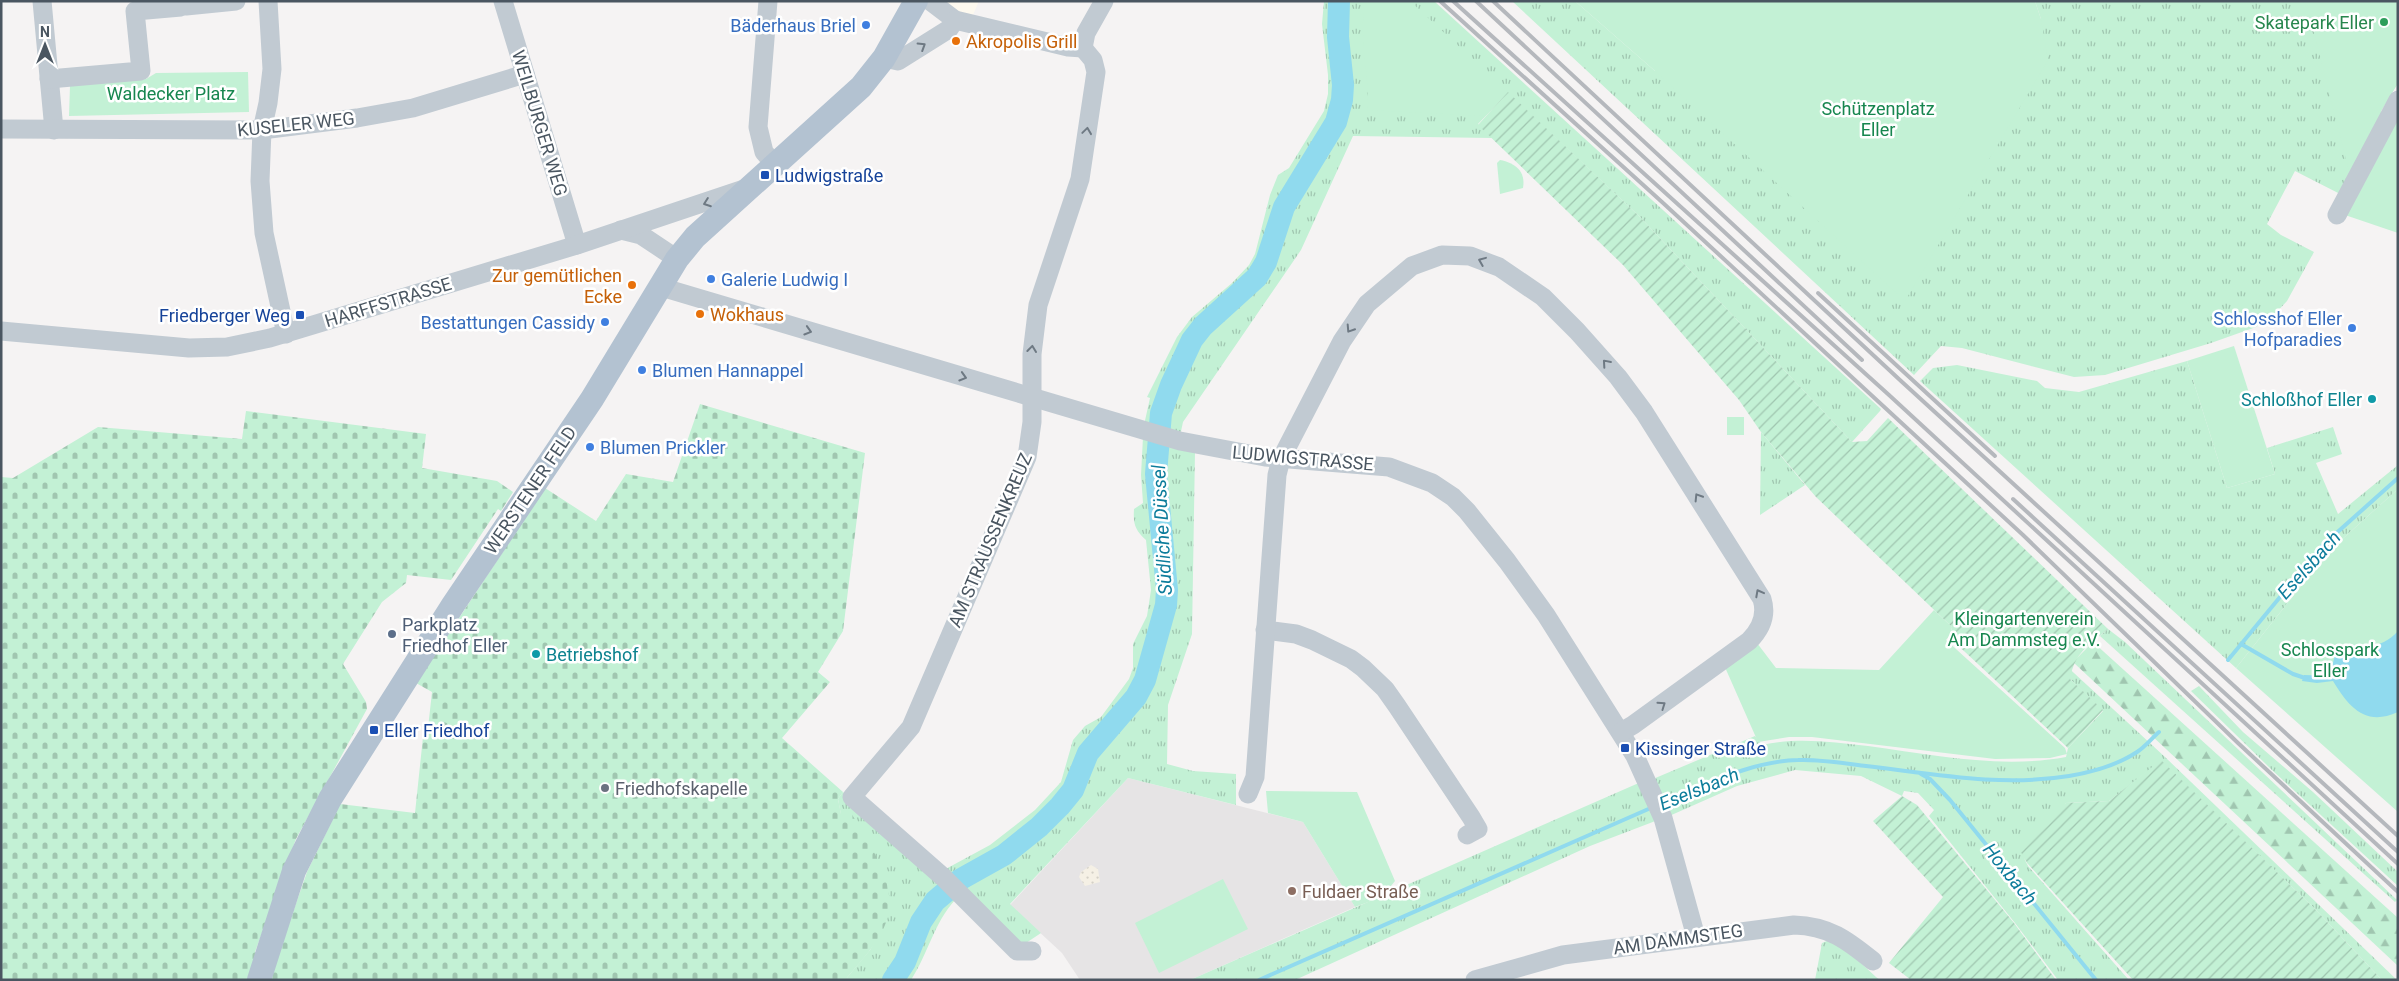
<svg xmlns="http://www.w3.org/2000/svg" width="2399" height="981" viewBox="0 0 2399 981" font-family="Roboto,sans-serif">
<style>
.commercial{fill:#fdf9ef}
.education{fill:#e6e4e5}
.grass{fill:url(#grass-tufts)}
.forest{fill:url(#forest-firs)}
.sand{fill:url(#sand-dots)}
.cemetery{fill:url(#cemetery-stones)}
.park{fill:#c3f1d5}
.garden{fill:url(#garden-furrows)}
.water{fill:#90daee}
.lines{fill:none;stroke-linecap:round;stroke-linejoin:round}
.stream{stroke:#90daee;stroke-width:4}
.river{stroke:#90daee;stroke-width:22}
.minor{stroke:#c1cad2;stroke-width:19}
.major{stroke:#b3c2d1;stroke-width:24}
.rail{stroke:#b5b8bd;stroke-width:4}
.oneway{stroke:#6e7983}
.leisure-dot{fill:#2e9e5b;stroke:#fff;stroke-width:2}
.shop-dot{fill:#3f7fe0;stroke:#fff;stroke-width:2}
.food-dot{fill:#e8710a;stroke:#fff;stroke-width:2}
.transit-dot{fill:#1a4fb4;stroke:#fff;stroke-width:2}
.culture-dot{fill:#0f9aa8;stroke:#fff;stroke-width:2}
.service-dot{fill:#5c6f8a;stroke:#fff;stroke-width:2}
.worship-dot{fill:#6b7280;stroke:#fff;stroke-width:2}
.education-dot{fill:#8d6e63;stroke:#fff;stroke-width:2}
.labels{text-anchor:middle;dominant-baseline:central;stroke-width:5;stroke-linejoin:round;paint-order:stroke}
.leisure-label{font-size:18px;fill:#27864d;stroke:#fff;text-anchor:end}
.shop-label{font-size:18px;fill:#366cbe;stroke:#fff;text-anchor:end}
.food-label{font-size:18px;fill:#c56008;stroke:#fff;text-anchor:start}
.park-label{font-size:18px;fill:#17864f;stroke:#fff}
.street-label{font-size:18px;fill:#4a5661;stroke:#fff}
.transit-label{font-size:18px;fill:#164399;stroke:#fff;text-anchor:start}
.culture-label{font-size:18px;fill:#0d838f;stroke:#fff;text-anchor:end}
.service-label{font-size:18px;fill:#4e5e75;stroke:#fff;text-anchor:start}
.worship-label{font-size:18px;fill:#5b616d;stroke:#fff;text-anchor:start}
.education-label{font-size:18px;fill:#785e54;stroke:#fff;text-anchor:start}
.water-label{font-size:19px;font-style:italic;fill:#0c7c9b;stroke:#fff}
</style>
<defs>
<pattern id="grass-tufts" width="24" height="20" patternUnits="userSpaceOnUse" patternTransform="scale(1.25)"><rect width="24" height="20" fill="#c3f1d5"/><path d="M3 7l-1-3M5 7V3M7 7l1-3M15 17l-1-3M17 17v-4M19 17l1-3" fill="none" stroke="#a0c6b0"/></pattern>
<pattern id="forest-firs" width="22" height="20" patternUnits="userSpaceOnUse" patternTransform="scale(1.25)"><rect width="22" height="20" fill="#c3f1d5"/><path d="M5 1l3.5 6h-7zM16 11l3.5 6h-7z" fill="#a0c6b0"/></pattern>
<pattern id="sand-dots" width="8" height="8" patternUnits="userSpaceOnUse" patternTransform="scale(1.25)"><rect width="8" height="8" fill="#f5f0e5"/><path d="M2 2h.1M6 6h.1" fill="none" stroke="#d4d0c7" stroke-width="1.8" stroke-linecap="round"/></pattern>
<pattern id="cemetery-stones" width="16" height="16" patternUnits="userSpaceOnUse" patternTransform="scale(1.25)"><rect width="16" height="16" fill="#c3f1d5"/><path d="M2 7V4a2 2 0 0 1 4 0v3zM10 15v-3a2 2 0 0 1 4 0v3z" fill="#a0c6b0"/></pattern>
<pattern id="garden-furrows" width="10" height="10" patternUnits="userSpaceOnUse" patternTransform="scale(1.25)"><rect width="10" height="10" fill="#c3f1d5"/><path d="M-1 1l2-2M0 10L10 0M9 11l2-2" fill="none" stroke="#a0c6b0"/></pattern>
</defs>
<rect width="100%" height="100%" fill="#f5f3f3"/>
<path class="commercial" d="M 937,1 L 979,1 L 973,15 L 966,21 Z"/>
<path class="education" d="M 1128,778 L 1303,822 L 1355,907 L 1190,980 L 1080,980 L 1062,953 L 1010,905 Z"/>
<g class="grass">
<path d="M 1324,1 L 1434,1 L 1881,409 L 1880,411 L 1852,442 L 1639,216 L 1508,93 L 1478,124 L 1493,138 L 1353,136 L 1301,250 L 1183,422 L 1180,436 L 1144,425 L 1150,398 L 1147,397 L 1177,337 L 1192,317 L 1232,283 L 1249,265 L 1255,254 L 1270,195 L 1278,175 L 1289,168 L 1324,111 L 1328,94 L 1328,75 L 1322,24 Z"/>
<path d="M 1512,1 L 1575,1 L 1655,71 L 2041,19 L 2035,1 L 2328,1 L 2398,83 L 2381,111 L 2384,123 L 2342,195 L 2295,171 L 2267,224 L 2281,235 L 2314,252 L 2287,301 L 2273,316 L 2256,327 L 2211,343 L 2105,375 L 2074,377 L 1962,348 L 1941,346 L 1914,375 Z"/>
<path d="M 2187,361 L 2227,488 L 2275,474 L 2267,448 L 2333,427 L 2342,454 L 2316,463 L 2338,514 L 2398,465 L 2398,489 L 2329,551 L 2236,668 L 1920,381 L 1933,368 L 1957,365 L 2037,381 L 2045,388 L 2079,392 Z"/>
<path d="M 1761,432 L 1805,485 L 1760,515 Z"/>
<path d="M 1143,437 L 1195,452 L 1192,634 L 1168,705 L 1167,764 L 1193,771 L 1236,774 L 1236,805 L 1128,778 L 1010,904 L 1041,933 L 1023,945 L 942,871 L 990,845 L 1035,810 L 1061,782 L 1073,740 L 1085,726 L 1101,717 L 1129,679 L 1133,668 L 1133,644 L 1147,616 L 1151,590 L 1146,540 C 1135,530 1133,524 1134,509 L 1143,503 L 1141,475 Z"/>
<path d="M 1863,478 L 2165,757 L 2397,980 L 2382,980 L 2314,908 L 2161,761 L 2109,801 L 2066,803 L 2028,864 L 2024,858 L 2028,866 L 2129,980 L 2058,980 L 2015,923 L 1929,816 L 1934,810 L 1918,793 L 1904,791 L 1902,796 L 1861,776 L 1795,770 L 1737,786 L 1667,817 L 1653,779 L 1755,736 L 1762,745 C 1797,737 1833,742 1868,746 C 1934,755 2001,769 2066,757 L 2068,748 L 2103,711 Z"/>
<path d="M 2108,629 L 2125,642 L 2397,900 L 2395,902 L 2100,636 Z"/>
<path d="M 2199,686 L 2243,732 L 2313,792 L 2398,872 L 2398,886 L 2273,771 L 2191,691 Z"/>
<path d="M 1641,782 L 1658,820 L 1590,846 L 1295,980 L 1190,980 Z"/>
<path d="M 843,792 L 889,833 L 955,900 C 934,923 928,954 911,980 L 845,980 L 870,950 L 887,920 L 841,815 L 838,799 Z"/>
<path d="M 1834,938 L 1876,977 L 1880,980 L 1815,980 L 1822,943 Z"/>
</g>
<path class="forest" d="M 2093,642 L 2398,918 L 2398,966 L 2073,662 Z"/>
<path class="sand" d="M 1091,865 L 1098,869 L 1100,882 L 1085,886 L 1079,877 L 1081,872 Z"/>
<path class="cemetery" d="M 700,404 L 865,453 L 843,631 L 818,672 L 830,682 L 782,738 L 843,792 L 838,799 L 841,814 L 851,813 C 868,841 899,886 887,920 C 879,943 860,962 845,980 L 1,980 L 1,477 L 13,478 L 98,427 L 242,439 L 246,411 L 426,434 L 422,468 L 497,481 L 513,492 L 501,511 L 498,509 L 451,580 L 407,575 L 406,583 L 382,602 L 343,664 L 366,702 L 367,709 L 296,839 L 255,952 L 277,958 L 307,872 L 340,804 L 415,813 L 423,737 L 427,737 L 432,692 L 416,683 L 545,488 L 596,521 L 626,474 L 673,482 Z"/>
<g class="park">
<path d="M 1367,1 L 1410,1 L 1508,92 L 1485,116 L 1367,110 C 1371,79 1356,25 1367,1 Z"/>
<path d="M 1575,1 L 2035,1 L 2041,19 L 2048,60 L 1905,301 L 1655,71 Z"/>
<path d="M 2306,1 L 2398,1 L 2398,83 L 2381,111 L 2384,123 L 2351,179 Z"/>
<path d="M 248,72 L 249,112 L 69,116 L 70,86 L 146,79 L 156,73 Z"/>
<path d="M 2398,108 L 2398,233 L 2345,215 Z"/>
<path d="M 1500,160 C 1515,163 1526,171 1523,188 L 1500,194 L 1497,163 Z"/>
<path d="M 2234,346 L 2275,474 L 2227,488 L 2187,361 Z"/>
<rect x="1727" y="417" width="17" height="18"/>
<path d="M 2398,489 L 2398,812 L 2236,668 L 2329,551 Z"/>
<path d="M 1934,610 L 1952,627 L 1950,635 L 1946,640 L 2065,748 L 2067,754 L 2050,758 L 1995,759 L 1812,737 L 1789,737 L 1758,742 L 1724,665 L 1757,643 L 1776,668 L 1879,670 Z"/>
<path d="M 1266,791 L 1357,792 L 1395,881 L 1382,897 L 1355,907 L 1303,822 L 1268,813 Z"/>
<path d="M 1223,879 L 1248,929 L 1159,973 L 1135,923 Z"/>
</g>
<g class="garden">
<path d="M 1508,92 L 1639,216 L 1852,442 L 1867,441 L 1888,418 L 2108,629 C 2088,646 2075,652 2070,679 L 2103,710 L 2068,748 L 1950,638 L 1952,627 L 1816,497 L 1761,432 L 1739,400 L 1623,265 L 1478,125 Z"/>
<path d="M 2161,760 L 2314,908 L 2382,980 L 2133,980 L 2028,864 L 2019,849 L 2066,803 L 2109,801 Z"/>
<path d="M 1902,796 L 1917,805 L 2014,923 L 2056,980 L 1911,980 L 1889,963 L 1943,897 L 1873,821 Z"/>
</g>
<path class="water" d="M 2398,631 L 2398,712 C 2365,727 2349,707 2333,681 L 2317,683 L 2302,681 L 2304,675 L 2332,676 C 2332,663 2334,646 2351,645 C 2356,645 2361,647 2366,647 C 2379,646 2390,640 2398,631 Z"/>
<g class="lines">
<g class="stream">
<path d="M 2241,644 L 2293,674 L 2308,679"/>
<path d="M 2228,660 L 2323,545 L 2398,478"/>
<path d="M 1921,774 L 1930,779 L 1950,800 L 2096,980"/>
<path d="M 1661,803 C 1705,786 1750,761 1798,760 C 1820,759 1843,763 1866,766 C 1934,774 2001,787 2069,776 C 2093,772 2116,766 2137,752 C 2145,747 2152,738 2159,732"/>
<path d="M 1259,980 L 1653,807"/>
</g>
<path class="river" d="M 893,980 L 905,962 L 921,922 L 935,901 L 961,879 L 1004,855 L 1039,827 L 1060,806 L 1073,790 L 1088,753 L 1136,697 L 1145,680 L 1166,605 L 1167,590 L 1156,474 L 1161,413 L 1171,385 L 1192,340 L 1203,326 L 1257,277 L 1266,262 L 1284,207 L 1336,122 L 1342,100 L 1343,85 L 1338,37 L 1339,1"/>
<g class="minor">
<path d="M 42,1 L 54,130"/>
<path d="M 268,1 L 272,69 L 268,103 L 262,130 L 260,181 L 264,233 L 286,334"/>
<path d="M 503,1 L 577,245"/>
<path d="M 768,1 L 758,127 L 764,152 L 776,166"/>
<path d="M 930,1 L 955,20 L 1068,47 L 1083,48"/>
<path d="M 186,6 L 236,1"/>
<path d="M 1083,48 L 1086,33 L 1104,1"/>
<path d="M 884,58 L 898,61 L 949,29 L 955,20"/>
<path d="M 49,79 L 141,71 L 135,11 L 181,7"/>
<path d="M 1,129 L 262,130 L 357,118 L 413,108 L 525,74"/>
<path d="M 2337,215 L 2398,100"/>
<path d="M 621,230 L 641,235 L 677,259"/>
<path d="M 661,287 L 1180,441 L 1265,457 L 1389,467 L 1432,483 L 1453,497 L 1467,511 L 1507,561 L 1546,615 L 1635,756 L 1663,818 L 1696,937"/>
<path d="M 1,331 L 189,348 L 227,347 L 270,338 L 577,245 L 744,189"/>
<path d="M 1265,630 L 1296,634 L 1312,640 L 1351,659 L 1363,668 L 1385,689 L 1397,706 L 1471,817 L 1478,829 L 1467,835"/>
<path d="M 1248,794 L 1255,777 L 1277,475 L 1281,459 L 1342,341 L 1367,304 L 1412,266 L 1442,255 L 1470,256 L 1499,267 L 1543,297 L 1577,331 L 1618,377 L 1644,412 L 1762,599 C 1767,615 1761,629 1749,641 L 1633,725 L 1621,732"/>
<path d="M 1032,951 L 1017,951 L 943,877 L 852,797 L 911,727 L 1027,457 L 1032,422 L 1032,354 L 1038,305 L 1080,179 L 1096,72 L 1093,60 L 1083,48"/>
<path d="M 1475,980 L 1563,955 L 1794,925 C 1829,926 1847,940 1873,961"/>
</g>
<path class="major" d="M 259,980 L 294,871 L 330,799 L 453,605 L 592,399 L 677,259 L 695,237 L 861,87 L 884,58 L 916,1"/>
<g class="rail">
<path d="M 1440,1 L 1662,202 L 2023,535 L 2238,743 L 2398,892"/>
<path d="M 1453,1 L 1889,395 L 2398,864"/>
<path d="M 1476,1 L 1862,360"/>
<path d="M 1493,1 L 1901,381 L 2398,836"/>
<path d="M 1818,293 L 1995,456"/>
<path d="M 2013,499 L 2398,852"/>
</g>
</g>
<defs><path id="oneway-chevron" d="M-2-3.5L2.5 0L-2 3.5" fill="none" stroke-width="1.6" stroke-linecap="round" stroke-linejoin="round" transform="scale(1.25)"/></defs>
<g class="oneway">
<use href="#oneway-chevron" transform="translate(922 46) rotate(-32)"/>
<use href="#oneway-chevron" transform="translate(1087 131) rotate(-82)"/>
<use href="#oneway-chevron" transform="translate(707 203) rotate(160)"/>
<use href="#oneway-chevron" transform="translate(1482 261) rotate(-158)"/>
<use href="#oneway-chevron" transform="translate(1350 329) rotate(123)"/>
<use href="#oneway-chevron" transform="translate(808 331) rotate(17)"/>
<use href="#oneway-chevron" transform="translate(1032 349) rotate(-83)"/>
<use href="#oneway-chevron" transform="translate(1606 363) rotate(-131)"/>
<use href="#oneway-chevron" transform="translate(963 377) rotate(17)"/>
<use href="#oneway-chevron" transform="translate(1698 497) rotate(-122)"/>
<use href="#oneway-chevron" transform="translate(1759 593) rotate(-118)"/>
<use href="#oneway-chevron" transform="translate(1662 705) rotate(-35)"/>
</g>
<circle class="leisure-dot" cx="2384" cy="22" r="5"/>
<g class="shop-dot">
<circle cx="866" cy="25" r="5"/>
<circle cx="711" cy="279" r="5"/>
<circle cx="605" cy="322" r="5"/>
<circle cx="2352" cy="328" r="5"/>
<circle cx="642" cy="370" r="5"/>
<circle cx="590" cy="447" r="5"/>
</g>
<g class="food-dot">
<circle cx="956" cy="41" r="5"/>
<circle cx="632" cy="285" r="5"/>
<circle cx="700" cy="314" r="5"/>
</g>
<g class="transit-dot">
<rect x="760" y="170" width="10" height="10" rx="2.5"/>
<rect x="295" y="310" width="10" height="10" rx="2.5"/>
<rect x="369" y="725" width="10" height="10" rx="2.5"/>
<rect x="1620" y="743" width="10" height="10" rx="2.5"/>
</g>
<g class="culture-dot">
<circle cx="2372" cy="399" r="5"/>
<circle cx="536" cy="654" r="5"/>
</g>
<circle class="service-dot" cx="392" cy="634" r="5"/>
<circle class="worship-dot" cx="605" cy="788" r="5"/>
<circle class="education-dot" cx="1292" cy="891" r="5"/>
<g class="labels">
<g class="leisure-label">
<text x="2374" y="22">Skatepark Eller</text>
</g>
<g class="shop-label">
<text x="856" y="25">Bäderhaus Briel</text>
<text x="721" y="279" text-anchor="start">Galerie Ludwig I</text>
<text x="2342" y="318">Schlosshof Eller<tspan x="2342" dy="21">Hofparadies</tspan></text>
<text x="595" y="322">Bestattungen Cassidy</text>
<text x="652" y="370" text-anchor="start">Blumen Hannappel</text>
<text x="600" y="447" text-anchor="start">Blumen Prickler</text>
</g>
<g class="food-label">
<text x="966" y="41">Akropolis Grill</text>
<text x="622" y="275" text-anchor="end">Zur gemütlichen<tspan x="622" dy="21">Ecke</tspan></text>
<text x="710" y="314">Wokhaus</text>
</g>
<g class="park-label">
<text x="171" y="93">Waldecker Platz</text>
<text x="1878" y="108">Schützenplatz<tspan x="1878" dy="21">Eller</tspan></text>
<text x="2024" y="618">Kleingartenverein<tspan x="2024" dy="21">Am Dammsteg e.V.</tspan></text>
<text x="2330" y="649">Schlosspark<tspan x="2330" dy="21">Eller</tspan></text>
</g>
<g class="street-label">
<text transform="translate(540 123) rotate(73)">WEILBURGER WEG</text>
<text transform="translate(296 124) rotate(-6)">KUSELER WEG</text>
<text transform="translate(388 302) rotate(-17)">HARFFSTRASSE</text>
<text transform="translate(1303 458) rotate(5)">LUDWIGSTRASSE</text>
<text transform="translate(530 490) rotate(-56)">WERSTENER FELD</text>
<text transform="translate(990 540) rotate(-67)">AM STRAUSSENKREUZ</text>
<text transform="translate(1678 939) rotate(-8)">AM DAMMSTEG</text>
</g>
<g class="transit-label">
<text x="775" y="175">Ludwigstraße</text>
<text x="290" y="315" text-anchor="end">Friedberger Weg</text>
<text x="384" y="730">Eller Friedhof</text>
<text x="1635" y="748">Kissinger Straße</text>
</g>
<g class="culture-label">
<text x="2362" y="399">Schloßhof Eller</text>
<text x="546" y="654" text-anchor="start">Betriebshof</text>
</g>
<g class="service-label">
<text x="402" y="624">Parkplatz<tspan x="402" dy="21">Friedhof Eller</tspan></text>
</g>
<g class="worship-label">
<text x="615" y="788">Friedhofskapelle</text>
</g>
<g class="education-label">
<text x="1302" y="891">Fuldaer Straße</text>
</g>
<g class="water-label">
<text transform="translate(1162 530) rotate(-93)">Südliche Düssel</text>
<text transform="translate(2309 565) rotate(-48)">Eselsbach</text>
<text transform="translate(1699 789) rotate(-22)">Eselsbach</text>
<text transform="translate(2010 874) rotate(51)">Hoxbach</text>
</g>
</g>
<rect width="2399" height="981" fill="none" stroke="#4a5661" stroke-width="5"/>
<g transform="translate(45 45)" stroke="#ffffff" stroke-width="4" paint-order="stroke">
<path d="M0-4L9 19L0 12L-9 19Z" fill="#4a5661"/>
<text y="-8" font-size="14" font-weight="bold" text-anchor="middle" fill="#4a5661">N</text>
</g>
</svg>
